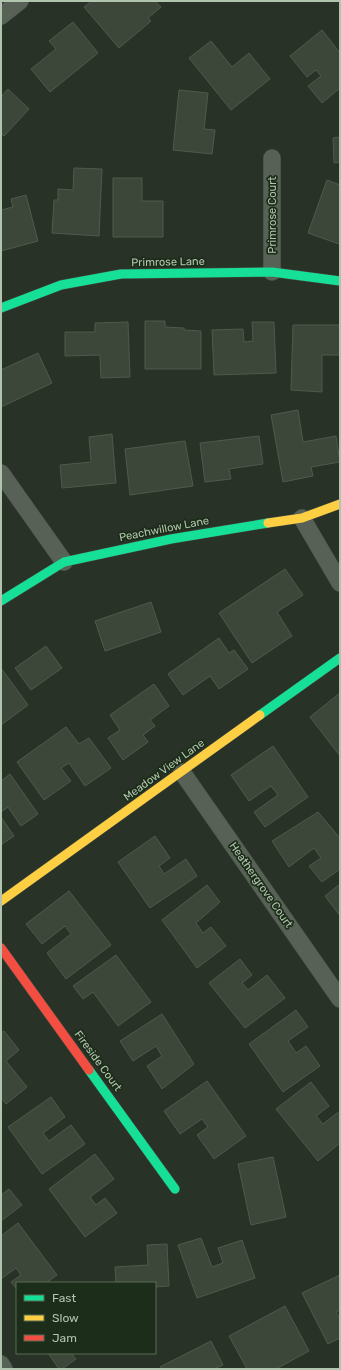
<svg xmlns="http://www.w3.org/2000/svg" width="341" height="1370" viewBox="0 0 341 1370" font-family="Rubik,sans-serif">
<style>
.building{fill:#3c473a;stroke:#4f5a4d}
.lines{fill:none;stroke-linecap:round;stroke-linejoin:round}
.street-casing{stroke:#454d44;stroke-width:18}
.fast-casing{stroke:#454d44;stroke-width:10}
.slow-casing{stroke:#454d44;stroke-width:10}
.jam-casing{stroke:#454d44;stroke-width:10}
.street{stroke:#576156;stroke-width:17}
.fast{stroke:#16e098;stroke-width:9}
.slow{stroke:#ffcf43;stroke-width:9}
.jam{stroke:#f24e42;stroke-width:9}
.labels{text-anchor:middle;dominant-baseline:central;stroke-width:3.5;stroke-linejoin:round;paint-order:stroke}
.street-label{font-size:11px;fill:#b1c5ae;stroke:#1c2d19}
</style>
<rect width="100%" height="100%" fill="#283226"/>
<g class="building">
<path d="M 92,1 L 155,1 L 161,7 L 148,18 L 151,21 L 119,48 L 84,7 Z"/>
<path d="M 73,22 L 98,53 L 50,92 L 31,69 L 56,49 L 49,41 Z"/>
<path d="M 322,30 L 340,53 L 340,88 L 322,103 L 308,86 L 321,76 L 316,70 L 307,77 L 290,56 Z"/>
<path d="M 211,41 L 232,67 L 249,53 L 270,79 L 231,110 L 189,58 Z"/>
<path d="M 8,89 L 29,109 L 4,136 L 1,133 L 1,97 Z"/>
<path d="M 179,90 L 208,93 L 204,129 L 215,130 L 212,154 L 173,150 Z"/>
<path d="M 340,137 L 340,162 L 334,163 L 333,138 Z"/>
<path d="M 74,168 L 102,169 L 99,236 L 52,233 L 54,200 L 58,200 L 58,189 L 73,190 Z"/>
<path d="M 113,178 L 142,178 L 142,201 L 163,201 L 163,237 L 113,237 Z"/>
<path d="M 327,180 L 340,185 L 340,240 L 339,244 L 308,233 Z"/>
<path d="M 26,195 L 38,241 L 1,251 L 1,210 L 13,207 L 11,199 Z"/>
<path d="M 145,321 L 165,321 L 165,327 L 184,328 L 184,330 L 201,331 L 201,369 L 145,369 Z"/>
<path d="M 128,322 L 130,377 L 101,378 L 100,355 L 65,356 L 65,332 L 95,332 L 95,323 Z"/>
<path d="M 252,322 L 274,322 L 276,373 L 214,375 L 212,330 L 243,329 L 244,342 L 253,341 Z"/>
<path d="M 293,325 L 340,325 L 340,355 L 322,355 L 322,392 L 291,390 Z"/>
<path d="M 38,353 L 52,383 L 1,407 L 1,370 Z"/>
<path d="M 298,410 L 303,442 L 336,436 L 340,462 L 311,467 L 313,476 L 283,482 L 271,415 Z"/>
<path d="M 112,434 L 116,483 L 62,488 L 60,465 L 91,462 L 89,437 Z"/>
<path d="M 259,436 L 263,464 L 229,469 L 231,479 L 205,482 L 200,443 Z"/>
<path d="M 185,441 L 193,486 L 130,495 L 125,449 Z"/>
<path d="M 285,569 L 303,595 L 277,612 L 292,636 L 252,663 L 219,613 Z"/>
<path d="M 151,602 L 161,632 L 105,651 L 95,621 Z"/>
<path d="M 219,638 L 229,653 L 234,650 L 248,669 L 219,689 L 210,676 L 183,695 L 168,674 Z"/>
<path d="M 46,646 L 62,668 L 31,690 L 15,668 Z"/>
<path d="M 1,668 L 28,705 L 1,725 Z"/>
<path d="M 154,684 L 169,706 L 150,720 L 155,726 L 143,735 L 148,742 L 123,760 L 108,738 L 120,730 L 110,715 Z"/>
<path d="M 340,693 L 340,756 L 310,717 Z"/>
<path d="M 66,727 L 79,744 L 89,738 L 111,768 L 85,786 L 69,763 L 61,768 L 71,781 L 44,800 L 17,762 Z"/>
<path d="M 273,746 L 308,797 L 265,827 L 254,812 L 278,795 L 271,786 L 249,801 L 231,775 Z"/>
<path d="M 10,774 L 38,814 L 21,826 L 8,807 L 1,812 L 1,781 Z"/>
<path d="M 318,812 L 340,838 L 340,869 L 322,882 L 309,866 L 321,858 L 314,848 L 289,867 L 272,841 Z"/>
<path d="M 1,817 L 14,836 L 1,845 Z"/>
<path d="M 155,836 L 170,858 L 159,866 L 164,874 L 186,859 L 197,876 L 150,908 L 118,862 Z"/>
<path d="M 340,884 L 340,916 L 325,896 Z"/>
<path d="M 207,885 L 220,902 L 196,923 L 203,933 L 211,927 L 226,946 L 197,968 L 162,920 Z"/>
<path d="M 69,891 L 111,945 L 66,979 L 47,953 L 71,934 L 65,926 L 42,944 L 26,924 Z"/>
<path d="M 116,955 L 151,1002 L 118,1026 L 93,992 L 83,999 L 73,986 Z"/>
<path d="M 240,959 L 252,975 L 242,983 L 248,990 L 267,975 L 285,998 L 245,1028 L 209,983 Z"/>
<path d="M 296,1010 L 308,1027 L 288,1041 L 296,1053 L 306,1046 L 320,1066 L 283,1092 L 249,1044 Z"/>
<path d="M 162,1014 L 194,1064 L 162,1089 L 147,1066 L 162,1056 L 156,1046 L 133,1061 L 120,1041 Z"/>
<path d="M 4,1031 L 19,1050 L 6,1061 L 27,1087 L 6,1104 L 1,1098 L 1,1033 Z"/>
<path d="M 207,1081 L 246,1136 L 214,1159 L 197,1135 L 208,1127 L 202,1119 L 180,1134 L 164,1111 Z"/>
<path d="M 311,1082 L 329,1106 L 316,1116 L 323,1124 L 340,1111 L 340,1143 L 318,1161 L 276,1109 Z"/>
<path d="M 51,1097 L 65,1117 L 43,1133 L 49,1141 L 71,1125 L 85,1144 L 42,1174 L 8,1127 Z"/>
<path d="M 95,1154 L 114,1179 L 90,1197 L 96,1205 L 105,1198 L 117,1213 L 85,1237 L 49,1189 Z"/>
<path d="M 273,1157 L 286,1217 L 251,1225 L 238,1164 Z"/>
<path d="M 9,1189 L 22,1205 L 1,1221 L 1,1195 Z"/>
<path d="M 18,1223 L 57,1275 L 46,1283 L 17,1283 L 17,1289 L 11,1282 L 21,1275 L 16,1268 L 1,1279 L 1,1236 Z"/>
<path d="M 201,1238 L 212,1267 L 223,1263 L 218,1248 L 242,1240 L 255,1278 L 197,1298 L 178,1245 Z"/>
<path d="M 167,1244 L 169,1286 L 155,1287 L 155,1283 L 116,1283 L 115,1267 L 148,1265 L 147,1245 Z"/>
<path d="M 340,1275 L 340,1310 L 336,1312 L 340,1319 L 340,1338 L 328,1344 L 302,1293 Z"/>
<path d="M 285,1306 L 309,1351 L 276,1369 L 247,1369 L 229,1336 Z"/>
<path d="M 211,1341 L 223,1365 L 214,1369 L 161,1369 L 160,1367 Z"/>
<path d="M 48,1353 L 71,1353 L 76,1359 L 62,1369 L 59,1369 Z"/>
</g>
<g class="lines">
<defs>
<g id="street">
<path d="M 1,16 L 20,1"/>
<path d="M 272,272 L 272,158"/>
<path d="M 1,473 L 64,562"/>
<path d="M 302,518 L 340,583"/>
<path d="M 182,772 L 340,999"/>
<path d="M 1,1364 L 4,1369"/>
</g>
<g id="fast">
<path d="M 1,308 L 61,285 L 121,274 L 272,272 L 340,281"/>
<path d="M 1,601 L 64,562 L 171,539 L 268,523"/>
<path d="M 260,715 L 340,658"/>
<path d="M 89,1070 L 175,1189"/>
</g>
<g id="slow">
<path d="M 268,523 L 302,518 L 340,504"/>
<path d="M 1,901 L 260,715"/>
</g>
<path id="jam" d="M 1,948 L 89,1070"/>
</defs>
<use href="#street" class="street-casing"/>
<use href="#fast" class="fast-casing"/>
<use href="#slow" class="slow-casing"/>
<use href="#jam" class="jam-casing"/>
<use href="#street" class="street"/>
<use href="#fast" class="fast"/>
<use href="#slow" class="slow"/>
<use href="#jam" class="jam"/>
</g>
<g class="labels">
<g class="street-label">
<text transform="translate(272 215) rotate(-90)">Primrose Court</text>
<text transform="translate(168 262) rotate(-1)">Primrose Lane</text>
<text transform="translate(164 529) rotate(-11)">Peachwillow Lane</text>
<text transform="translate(164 770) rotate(-36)">Meadow View Lane</text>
<text transform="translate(261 885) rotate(55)">Heathergrove Court</text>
<text transform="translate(98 1061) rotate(54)">Fireside Court</text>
</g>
</g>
<rect width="341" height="1370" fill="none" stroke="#b1c5ae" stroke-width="4"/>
<rect x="16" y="1282" width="140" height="72" fill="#1c2d19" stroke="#586a55"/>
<rect x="24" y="1295" width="20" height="6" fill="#16e098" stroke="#586a55"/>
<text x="52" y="1302" font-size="12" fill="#b1c5ae">Fast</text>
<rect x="24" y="1315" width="20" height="6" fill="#ffcf43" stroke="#586a55"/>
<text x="52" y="1322" font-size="12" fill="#b1c5ae">Slow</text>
<rect x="24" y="1335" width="20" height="6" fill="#f24e42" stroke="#586a55"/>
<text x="52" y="1342" font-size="12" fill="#b1c5ae">Jam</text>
</svg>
